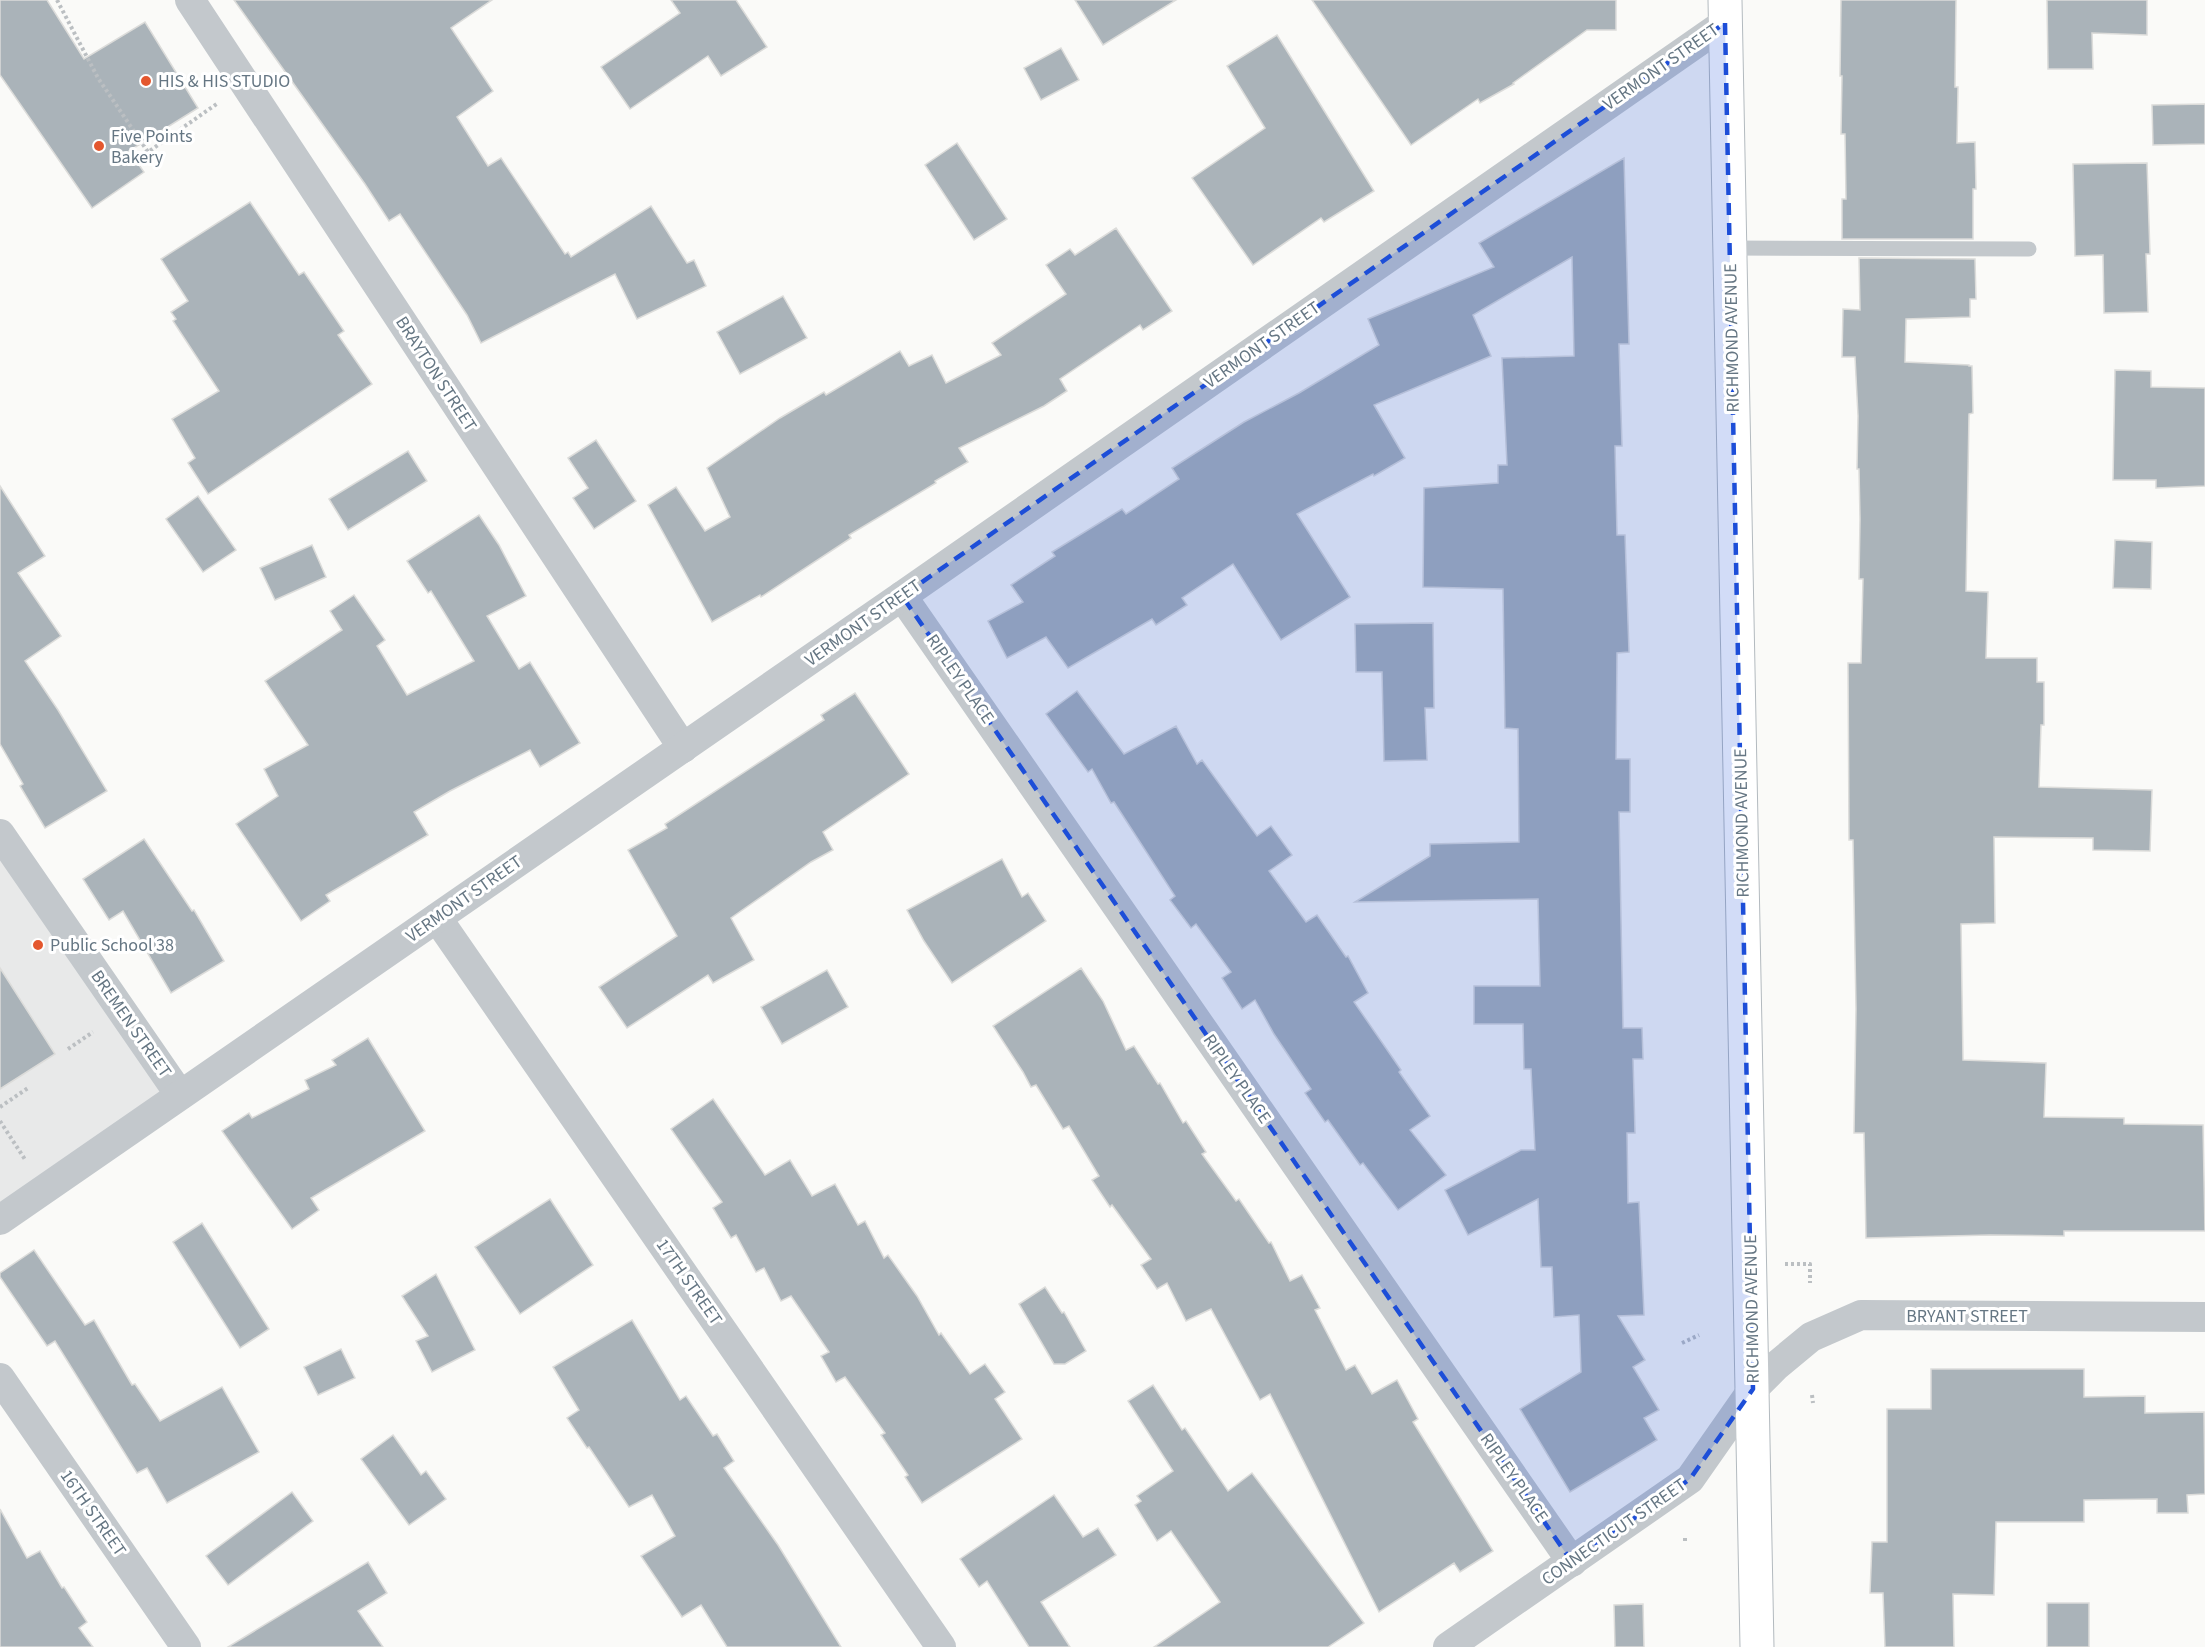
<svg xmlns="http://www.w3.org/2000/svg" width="2205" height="1647" viewBox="0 0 2205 1647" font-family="'Source Sans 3',sans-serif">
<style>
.built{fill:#e8e9e9}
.building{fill:#aab3b9;stroke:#dcdcda;stroke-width:1.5}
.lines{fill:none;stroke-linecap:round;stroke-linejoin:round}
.secondary-casing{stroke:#b3babf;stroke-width:35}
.path{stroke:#bbbfc2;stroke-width:4;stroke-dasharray:3 3;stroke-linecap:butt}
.lane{stroke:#c3c8cc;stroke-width:15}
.street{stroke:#c3c8cc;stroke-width:30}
.secondary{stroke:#fff;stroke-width:33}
.marked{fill:#1d4ed8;fill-opacity:0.2;stroke:#1d4ed8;stroke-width:4.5;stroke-dasharray:12 8;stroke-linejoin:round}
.poi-dot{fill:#e4572e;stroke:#fff;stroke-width:2}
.labels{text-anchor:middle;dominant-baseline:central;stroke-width:6;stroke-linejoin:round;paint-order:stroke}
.street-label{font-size:18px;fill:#657683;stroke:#fff}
.poi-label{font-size:18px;fill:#657683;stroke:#fff;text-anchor:start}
</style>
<rect width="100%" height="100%" fill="#fafaf8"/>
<path class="built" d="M 0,834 L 180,1095 L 0,1220 Z"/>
<g class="building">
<path d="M 0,0 L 47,0 L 84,59 L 145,22 L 198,108 L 129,151 L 144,172 L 92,208 L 0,75 Z"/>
<path d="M 234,0 L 492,0 L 451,28 L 493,91 L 457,117 L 488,166 L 501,158 L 565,254 L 568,252 L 571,257 L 651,206 L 687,263 L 694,260 L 706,286 L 637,319 L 615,274 L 481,343 L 467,315 L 400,214 L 389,221 L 365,184 Z"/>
<path d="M 671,0 L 736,0 L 767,47 L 721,76 L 708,56 L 630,109 L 601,67 L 680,13 Z"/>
<path d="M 1075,0 L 1176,0 L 1103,45 Z"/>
<path d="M 1312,0 L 1616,0 L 1616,30 L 1587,30 L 1513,83 L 1514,84 L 1480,103 L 1478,99 L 1411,145 Z"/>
<path d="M 1841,0 L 1956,0 L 1955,87 L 1958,87 L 1957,143 L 1975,142 L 1976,189 L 1973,189 L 1973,239 L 1842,239 L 1842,199 L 1846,199 L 1845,134 L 1841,134 L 1842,76 L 1840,76 Z"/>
<path d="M 2047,0 L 2147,0 L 2147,35 L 2092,33 L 2093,69 L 2048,69 Z"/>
<path d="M 1277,35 L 1374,191 L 1324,222 L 1321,218 L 1253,265 L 1192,178 L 1265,128 L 1227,66 Z"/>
<path d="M 1061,48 L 1079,80 L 1041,100 L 1024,68 Z"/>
<path d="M 2205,104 L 2205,144 L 2153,145 L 2152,105 Z"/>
<path d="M 957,143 L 1007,219 L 974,240 L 925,165 Z"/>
<path d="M 1624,158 L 1629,344 L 1619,344 L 1622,446 L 1615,446 L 1617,535 L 1625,535 L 1629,652 L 1617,653 L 1616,759 L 1630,759 L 1630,812 L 1619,812 L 1623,1028 L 1642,1028 L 1643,1059 L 1633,1059 L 1635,1133 L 1627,1133 L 1628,1203 L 1639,1202 L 1644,1315 L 1618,1316 L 1645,1360 L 1633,1367 L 1659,1410 L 1644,1418 L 1657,1440 L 1570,1492 L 1520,1409 L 1581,1372 L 1579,1315 L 1554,1317 L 1552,1267 L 1541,1267 L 1538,1199 L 1468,1235 L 1445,1190 L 1521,1150 L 1535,1150 L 1531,1069 L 1524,1069 L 1523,1024 L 1474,1024 L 1474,986 L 1540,986 L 1538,899 L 1355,902 L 1430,856 L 1430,844 L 1519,842 L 1518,729 L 1505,728 L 1503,589 L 1423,587 L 1424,488 L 1498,483 L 1498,465 L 1507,465 L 1502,358 L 1574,356 L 1572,257 L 1473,315 L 1491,356 L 1374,405 L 1405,458 L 1374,476 L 1373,474 L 1297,514 L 1350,597 L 1281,640 L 1233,564 L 1182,598 L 1187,605 L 1156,625 L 1152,619 L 1068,668 L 1046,637 L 1007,658 L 988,621 L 1023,602 L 1011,585 L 1055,556 L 1052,552 L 1122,509 L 1126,514 L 1179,479 L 1172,468 L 1244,422 L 1299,393 L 1379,345 L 1368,319 L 1494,267 L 1479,243 Z"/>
<path d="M 2147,163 L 2150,254 L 2146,254 L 2148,312 L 2104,313 L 2103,255 L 2075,256 L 2073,164 Z"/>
<path d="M 250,202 L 299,275 L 304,272 L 344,331 L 338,335 L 372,384 L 208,494 L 188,463 L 195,458 L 172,419 L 219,391 L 173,321 L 176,319 L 171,312 L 188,301 L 161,259 Z"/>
<path d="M 1116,228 L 1172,311 L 1143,330 L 1140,325 L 1060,379 L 1067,391 L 1044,406 L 959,448 L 968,462 L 935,481 L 936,483 L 849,535 L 851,538 L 761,597 L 760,595 L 712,622 L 648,505 L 676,487 L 705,531 L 730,517 L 707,468 L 780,418 L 824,392 L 826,395 L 900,351 L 909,366 L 932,355 L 946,383 L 1001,355 L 992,343 L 1066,294 L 1046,265 L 1070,249 L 1075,255 Z"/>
<path d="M 1859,258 L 1975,259 L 1976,299 L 1970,299 L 1970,317 L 1906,319 L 1905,362 L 1969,365 L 1969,366 L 1972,366 L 1973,413 L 1969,414 L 1966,591 L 1988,592 L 1986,658 L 2037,658 L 2037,682 L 2044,682 L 2044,725 L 2041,725 L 2039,787 L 2152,790 L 2150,851 L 2093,850 L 2093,838 L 1994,837 L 1995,923 L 1961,924 L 1963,1060 L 2046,1063 L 2044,1117 L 2124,1118 L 2124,1124 L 2203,1125 L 2205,1231 L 2064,1231 L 2064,1236 L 1990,1235 L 1866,1238 L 1864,1133 L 1854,1133 L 1856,1009 L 1853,840 L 1849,840 L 1848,663 L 1861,663 L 1863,579 L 1859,579 L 1860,519 L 1859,469 L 1857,469 L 1858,416 L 1855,357 L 1842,357 L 1843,309 L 1860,310 Z"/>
<path d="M 783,296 L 807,338 L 740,374 L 717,332 Z"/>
<path d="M 2115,370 L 2151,371 L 2151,387 L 2205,388 L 2205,486 L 2156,488 L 2156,480 L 2113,480 Z"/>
<path d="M 596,440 L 636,501 L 594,529 L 573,498 L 588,488 L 568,458 Z"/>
<path d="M 408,451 L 427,481 L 348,530 L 329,499 Z"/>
<path d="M 0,486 L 45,556 L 18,573 L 61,636 L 25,661 L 58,710 L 107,791 L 45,828 L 20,786 L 23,784 L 0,744 Z"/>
<path d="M 198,496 L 236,550 L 203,572 L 166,519 Z"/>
<path d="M 479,515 L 499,545 L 526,596 L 487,616 L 519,669 L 530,662 L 580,743 L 540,767 L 530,750 L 450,791 L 414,812 L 428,835 L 326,895 L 330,901 L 301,921 L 236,824 L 278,796 L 264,769 L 308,745 L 265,681 L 342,630 L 330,611 L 354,595 L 385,640 L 377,646 L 407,695 L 474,661 L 431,591 L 428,593 L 407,561 Z"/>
<path d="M 2115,540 L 2152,542 L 2151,589 L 2113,588 Z"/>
<path d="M 312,545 L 326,577 L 275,600 L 260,568 Z"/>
<path d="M 1433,623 L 1434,708 L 1425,708 L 1427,760 L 1384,761 L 1382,672 L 1356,672 L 1355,624 Z"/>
<path d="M 1077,691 L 1124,754 L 1176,726 L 1197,764 L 1202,760 L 1257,836 L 1271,826 L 1292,855 L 1269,871 L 1306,922 L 1317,915 L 1346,957 L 1348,956 L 1368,993 L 1354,1002 L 1401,1070 L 1399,1072 L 1430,1116 L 1410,1130 L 1446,1175 L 1398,1210 L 1363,1163 L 1360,1165 L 1328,1120 L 1325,1122 L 1305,1093 L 1311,1089 L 1274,1034 L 1255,1000 L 1242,1009 L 1222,978 L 1231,972 L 1196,924 L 1191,928 L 1170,900 L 1175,896 L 1114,802 L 1111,803 L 1092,769 L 1088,772 L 1046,714 Z"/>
<path d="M 855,693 L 909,774 L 823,832 L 833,850 L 811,862 L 731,918 L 754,960 L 713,983 L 708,975 L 627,1028 L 599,987 L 677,936 L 628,850 L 667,828 L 665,824 L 824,720 L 821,715 Z"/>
<path d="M 144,839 L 192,911 L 194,910 L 224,961 L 171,993 L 123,911 L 109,920 L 83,879 Z"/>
<path d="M 1002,859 L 1022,897 L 1028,893 L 1046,921 L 952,983 L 924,941 L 907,910 Z"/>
<path d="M 0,968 L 55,1054 L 0,1089 Z"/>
<path d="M 1081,968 L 1103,1001 L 1126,1050 L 1134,1046 L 1158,1084 L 1160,1083 L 1183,1123 L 1186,1121 L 1206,1152 L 1202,1154 L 1236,1201 L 1239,1199 L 1269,1243 L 1271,1242 L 1290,1281 L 1302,1275 L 1320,1308 L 1315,1310 L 1346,1370 L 1355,1365 L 1372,1394 L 1397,1380 L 1418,1419 L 1413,1422 L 1493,1551 L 1460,1572 L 1454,1563 L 1379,1612 L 1270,1394 L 1260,1400 L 1211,1309 L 1186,1321 L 1167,1283 L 1157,1289 L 1141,1265 L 1151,1259 L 1112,1205 L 1110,1207 L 1092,1180 L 1099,1176 L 1069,1126 L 1063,1129 L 1036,1085 L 1031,1087 L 1023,1072 L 993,1026 Z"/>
<path d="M 827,970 L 848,1007 L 782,1044 L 761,1007 Z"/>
<path d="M 368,1038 L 425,1131 L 311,1198 L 319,1210 L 292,1229 L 222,1131 L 249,1113 L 252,1118 L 309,1089 L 305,1080 L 336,1065 L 332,1060 Z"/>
<path d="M 713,1099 L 765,1175 L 790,1160 L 812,1196 L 835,1184 L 858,1225 L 865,1221 L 884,1258 L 888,1255 L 917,1296 L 939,1335 L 941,1333 L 970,1374 L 985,1364 L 1005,1392 L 995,1399 L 1022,1439 L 922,1503 L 905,1477 L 908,1475 L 881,1435 L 885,1433 L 845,1377 L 836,1382 L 821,1356 L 829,1352 L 791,1296 L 781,1301 L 764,1268 L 756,1272 L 736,1235 L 731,1238 L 713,1208 L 722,1202 L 671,1129 Z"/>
<path d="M 550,1199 L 593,1265 L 520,1314 L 475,1247 Z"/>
<path d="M 202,1223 L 269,1329 L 240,1348 L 173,1242 Z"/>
<path d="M 34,1250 L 85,1325 L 94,1320 L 132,1385 L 135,1384 L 160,1421 L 222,1387 L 259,1452 L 167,1503 L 147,1468 L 137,1473 L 55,1341 L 47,1346 L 0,1277 L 0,1273 Z"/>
<path d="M 436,1274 L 475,1350 L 432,1372 L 416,1341 L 428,1336 L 402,1296 Z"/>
<path d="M 1045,1287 L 1062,1313 L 1064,1312 L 1086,1351 L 1065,1364 L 1054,1364 L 1019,1304 Z"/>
<path d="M 632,1320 L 680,1400 L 686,1396 L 713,1436 L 717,1434 L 734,1461 L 724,1468 L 778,1545 L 841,1647 L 727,1647 L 701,1605 L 682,1617 L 641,1556 L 675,1536 L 652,1495 L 629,1507 L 589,1447 L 587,1448 L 567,1418 L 579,1410 L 553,1367 Z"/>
<path d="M 341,1349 L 355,1378 L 318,1395 L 304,1367 Z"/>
<path d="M 1931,1369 L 2084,1369 L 2084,1397 L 2145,1396 L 2145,1413 L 2204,1412 L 2205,1494 L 2187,1495 L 2188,1513 L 2157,1513 L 2157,1499 L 2084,1500 L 2084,1522 L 1996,1522 L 1994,1595 L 1953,1594 L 1954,1647 L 1885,1647 L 1883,1593 L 1870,1593 L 1872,1542 L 1887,1542 L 1887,1409 L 1931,1409 Z"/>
<path d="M 1153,1385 L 1182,1430 L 1185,1428 L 1228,1491 L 1252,1473 L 1364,1623 L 1328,1647 L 1154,1647 L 1220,1602 L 1171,1531 L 1157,1541 L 1135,1505 L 1141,1501 L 1137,1496 L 1173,1471 L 1128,1401 Z"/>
<path d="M 393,1435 L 421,1475 L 426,1471 L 446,1499 L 409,1525 L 361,1459 Z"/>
<path d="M 292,1492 L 313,1521 L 228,1585 L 206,1556 Z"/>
<path d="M 1054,1495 L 1083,1537 L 1098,1528 L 1116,1555 L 1041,1602 L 1070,1647 L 1029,1647 L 987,1581 L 979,1587 L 960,1559 Z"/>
<path d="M 0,1509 L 27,1558 L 40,1551 L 62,1588 L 64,1587 L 87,1622 L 79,1628 L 93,1647 L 0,1647 Z"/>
<path d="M 368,1562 L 387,1593 L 358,1611 L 383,1647 L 228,1647 Z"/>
<rect x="2047" y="1603" width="42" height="44"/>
<path d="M 1643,1604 L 1644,1647 L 1615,1647 L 1614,1605 Z"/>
</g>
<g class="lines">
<defs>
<path id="secondary" d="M 1725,0 L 1757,1647"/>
</defs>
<use href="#secondary" class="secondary-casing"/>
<g class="path">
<path d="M 57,0 L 98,78 L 148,152 L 218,103"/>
<path d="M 68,1049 L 93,1032"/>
<path d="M 0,1107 L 28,1088"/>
<path d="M 0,1121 L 26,1161"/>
<path d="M 1785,1264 L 1810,1264 L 1810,1283"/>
<path d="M 1682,1343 L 1699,1335"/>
<path d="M 1812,1395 L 1813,1403"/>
<path d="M 1685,1541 L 1685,1536"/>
</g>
<path class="lane" d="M 1730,248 L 2029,249"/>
<g class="street">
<path d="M 190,0 L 683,748"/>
<path d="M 902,596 L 1572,1562"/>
<path d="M 0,834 L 180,1095"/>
<path d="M 437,918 L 941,1647"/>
<path d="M 0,1220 L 902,596 L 1725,23"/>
<path d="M 0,1378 L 186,1647"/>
<path d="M 1448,1647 L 1690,1479 L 1753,1389 L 1776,1366 L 1811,1337 L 1861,1315 L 2205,1317"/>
</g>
<use href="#secondary" class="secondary"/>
</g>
<path class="marked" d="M 1725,23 L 1753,1389 L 1690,1479 L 1572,1562 L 902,596 Z"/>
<g class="poi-dot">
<circle cx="146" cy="81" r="6"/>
<circle cx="99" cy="146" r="6"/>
<circle cx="38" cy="945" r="6"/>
</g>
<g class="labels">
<g class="street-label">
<text transform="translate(1661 67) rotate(-35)">VERMONT STREET</text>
<text transform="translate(1732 338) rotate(-91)">RICHMOND AVENUE</text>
<text transform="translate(1262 345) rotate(-35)">VERMONT STREET</text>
<text transform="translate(436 374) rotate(57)">BRAYTON STREET</text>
<text transform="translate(863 623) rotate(-35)">VERMONT STREET</text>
<text transform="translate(960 679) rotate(55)">RIPLEY PLACE</text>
<text transform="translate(1742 823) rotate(-91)">RICHMOND AVENUE</text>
<text transform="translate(464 899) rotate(-35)">VERMONT STREET</text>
<text transform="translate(131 1024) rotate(55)">BREMEN STREET</text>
<text transform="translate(1237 1079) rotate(55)">RIPLEY PLACE</text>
<text transform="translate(689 1282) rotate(55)">17TH STREET</text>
<text transform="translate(1752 1309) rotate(-91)">RICHMOND AVENUE</text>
<text x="1967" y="1316">BRYANT STREET</text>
<text transform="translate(1514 1478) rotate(55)">RIPLEY PLACE</text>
<text transform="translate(93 1513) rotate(55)">16TH STREET</text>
<text transform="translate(1614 1532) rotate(-35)">CONNECTICUT STREET</text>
</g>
<g class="poi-label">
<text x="158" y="81">HIS &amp; HIS STUDIO</text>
<text x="111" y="136">Five Points<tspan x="111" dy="21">Bakery</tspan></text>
<text x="50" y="945">Public School 38</text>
</g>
</g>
</svg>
